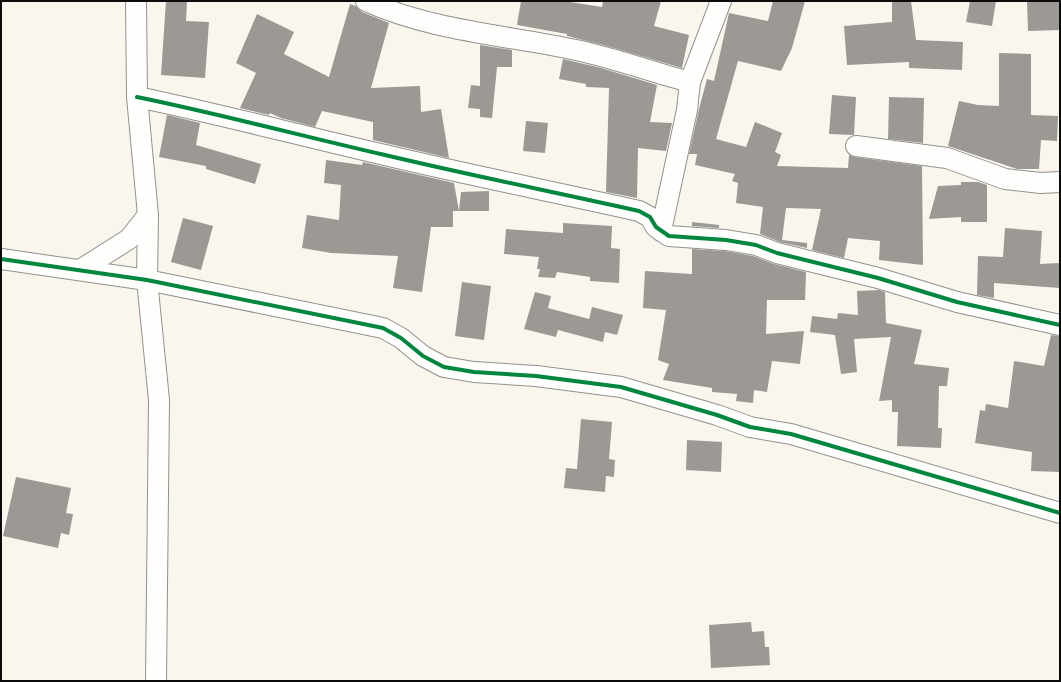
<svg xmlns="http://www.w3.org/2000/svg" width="1061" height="682" viewBox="0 0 1061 682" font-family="Lora,serif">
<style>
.building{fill:#9c9894}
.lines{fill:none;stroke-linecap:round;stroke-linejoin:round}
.minor-casing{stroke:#93918d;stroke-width:22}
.minor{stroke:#fefefc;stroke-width:20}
.cycleway-casing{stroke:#fff;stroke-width:6}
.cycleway{stroke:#00873e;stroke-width:4}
</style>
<rect width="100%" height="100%" fill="#faf6ee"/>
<g class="building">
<path d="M 166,1 L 187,1 L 186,21 L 209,22 L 205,78 L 161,75 Z"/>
<path d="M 521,1 L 564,1 L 602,7 L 603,1 L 661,1 L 654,26 L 689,35 L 682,68 L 607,46 L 567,36 L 567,34 L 517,25 Z"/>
<path d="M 773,1 L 805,1 L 792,48 L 781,71 L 738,61 L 716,139 L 746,147 L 755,122 L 782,133 L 775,152 L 781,155 L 777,166 L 848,168 L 849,155 L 854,157 L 922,166 L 923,265 L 879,260 L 880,241 L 848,238 L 844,258 L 812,250 L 821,209 L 786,208 L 782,240 L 807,243 L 807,248 L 780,242 L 760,234 L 763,207 L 736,203 L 738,183 L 732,181 L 735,174 L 695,165 L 697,154 L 689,154 L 699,109 L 707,79 L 714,81 L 729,13 L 768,21 Z"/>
<path d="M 892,1 L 911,1 L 916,40 L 963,42 L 962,70 L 909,68 L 909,62 L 847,65 L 844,26 L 892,22 Z"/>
<path d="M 970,1 L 996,1 L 992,26 L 966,22 Z"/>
<path d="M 1027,1 L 1060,1 L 1060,30 L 1028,31 Z"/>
<path d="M 350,4 L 356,6 L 362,12 L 389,23 L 371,88 L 420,86 L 421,112 L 441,109 L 449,158 L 373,140 L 373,122 L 322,111 L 315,127 L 281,118 L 270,113 L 269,115 L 240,108 L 256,73 L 236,63 L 257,14 L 294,32 L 284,54 L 329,77 Z"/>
<path d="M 480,45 L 512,50 L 512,67 L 497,67 L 492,118 L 480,117 L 480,109 L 468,108 L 471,85 L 480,86 Z"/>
<path d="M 999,53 L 1031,54 L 1031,115 L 1058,116 L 1057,141 L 1041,140 L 1039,169 L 1017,169 L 948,146 L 959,101 L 978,105 L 999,106 Z"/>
<path d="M 563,59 L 601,68 L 657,85 L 650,122 L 672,123 L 666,151 L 638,148 L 637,198 L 606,192 L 609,88 L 586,87 L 586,84 L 559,79 Z"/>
<path d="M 832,95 L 856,97 L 854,135 L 829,134 Z"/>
<path d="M 889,97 L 924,98 L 923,143 L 888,139 Z"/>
<path d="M 167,115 L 200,123 L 196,145 L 261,164 L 255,184 L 206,169 L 206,166 L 159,157 Z"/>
<path d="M 526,121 L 548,123 L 545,153 L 523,151 Z"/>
<path d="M 326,160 L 362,165 L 363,162 L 454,183 L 459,211 L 461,192 L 489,191 L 489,211 L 453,211 L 453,227 L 431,227 L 422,292 L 393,288 L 398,256 L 331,253 L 302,248 L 307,215 L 339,220 L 341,185 L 324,183 Z"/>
<path d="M 961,182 L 978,182 L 987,185 L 987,222 L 961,222 L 961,217 L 929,219 L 938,186 L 961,185 Z"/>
<path d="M 183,218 L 213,226 L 201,270 L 171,262 Z"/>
<path d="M 692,222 L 719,225 L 719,228 L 692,226 Z"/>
<path d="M 563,223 L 612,226 L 611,248 L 620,249 L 619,283 L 590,281 L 590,277 L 557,272 L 555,278 L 538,277 L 540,269 L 537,269 L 539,257 L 504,254 L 506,229 L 563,233 Z"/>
<path d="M 1005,228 L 1042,231 L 1040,264 L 1060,263 L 1060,288 L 994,283 L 994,298 L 977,295 L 978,256 L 1003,257 Z"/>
<path d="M 692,249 L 725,251 L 753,256 L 774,264 L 806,272 L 805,300 L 767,300 L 766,334 L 804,331 L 800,364 L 772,361 L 767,392 L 754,390 L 753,403 L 736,401 L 737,394 L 712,392 L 712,388 L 663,380 L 669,364 L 658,360 L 666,310 L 643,308 L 645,271 L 692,274 Z"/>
<path d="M 462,282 L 491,286 L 484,340 L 455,336 Z"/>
<path d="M 879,290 L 885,292 L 886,323 L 922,330 L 914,364 L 949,368 L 947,386 L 939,386 L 938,428 L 942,428 L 941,448 L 897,446 L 898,412 L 892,412 L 892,400 L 879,401 L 891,337 L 854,339 L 857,372 L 841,374 L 835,335 L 810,332 L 812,316 L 837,319 L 838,313 L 858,315 L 857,291 Z"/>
<path d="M 535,292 L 551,296 L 548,308 L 589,319 L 592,307 L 623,315 L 617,335 L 605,332 L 603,342 L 558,330 L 556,337 L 524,329 Z"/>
<path d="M 1051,335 L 1060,336 L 1060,472 L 1031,471 L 1032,452 L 975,443 L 980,410 L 985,411 L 986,404 L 1008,408 L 1014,361 L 1044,366 Z"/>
<path d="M 581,419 L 612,422 L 609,459 L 615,460 L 614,477 L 606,476 L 605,492 L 564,488 L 566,468 L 577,469 Z"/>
<path d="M 687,440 L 722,442 L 721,472 L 686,470 Z"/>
<path d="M 16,477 L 71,488 L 66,513 L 73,514 L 69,535 L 61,533 L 58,548 L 3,536 Z"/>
<path d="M 751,622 L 752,632 L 764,631 L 765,647 L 769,647 L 770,665 L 711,668 L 709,625 Z"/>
</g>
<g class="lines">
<defs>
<g id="minor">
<path d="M 136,1 L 137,97 L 148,215 L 147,280 L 159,400 L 156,681"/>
<path d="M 366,1 C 432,31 506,35 576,50 C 614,58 652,72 690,82"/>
<path d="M 137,97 C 220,114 302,136 385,155 C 469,175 554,192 639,211 L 650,217 L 656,227 L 669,236 L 726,240 L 756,245 L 777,253 L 878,278 L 957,302 L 1060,325"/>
<path d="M 856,146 L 947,158 L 1005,179 L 1041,183 L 1060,182"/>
<path d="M 661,231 L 687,110 L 690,82 L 721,1"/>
<path d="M 1,259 L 147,280 L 383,328 L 401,338 L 423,356 L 444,367 L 474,372 L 536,376 L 621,387 L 717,415 L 750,427 L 791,434 L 1060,513"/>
<path d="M 80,270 L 129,239 L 148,215"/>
</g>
</defs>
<use href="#minor" class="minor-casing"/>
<use href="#minor" class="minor"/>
<defs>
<g id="cycleway">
<path d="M 137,97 C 220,114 302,136 385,155 C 469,175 554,192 639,211 L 650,217 L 656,227 L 669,236 L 726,240 L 756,245 L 777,253 L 878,278 L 957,302 L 1060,325"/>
<path d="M 1,259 L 147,280 L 383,328 L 401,338 L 423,356 L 444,367 L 474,372 L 536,376 L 621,387 L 717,415 L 750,427 L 791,434 L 1060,513"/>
</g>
</defs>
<use href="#cycleway" class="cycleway-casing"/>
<use href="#cycleway" class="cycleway"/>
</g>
<rect width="1061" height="682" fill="none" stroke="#0b0b0b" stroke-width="4"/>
</svg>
